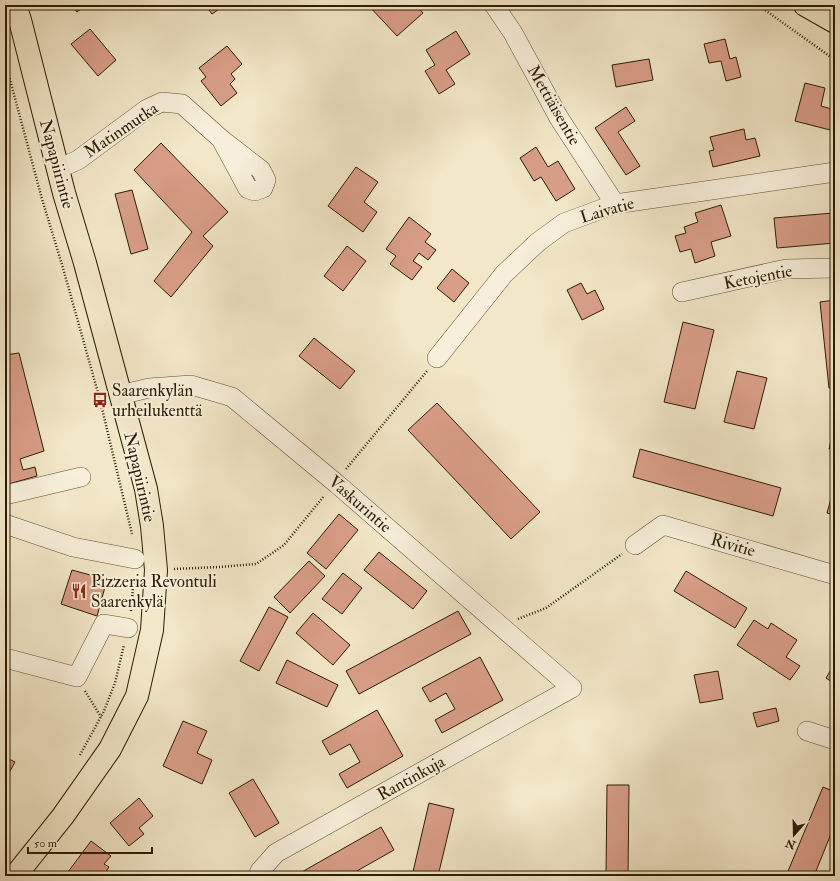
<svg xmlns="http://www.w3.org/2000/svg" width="840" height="881" viewBox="0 0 840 881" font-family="'IM FELL Double Pica',serif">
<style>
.building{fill:#d99e88;stroke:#2e1c02}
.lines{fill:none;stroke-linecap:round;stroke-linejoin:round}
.minor-casing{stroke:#5f4f34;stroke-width:20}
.major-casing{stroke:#2e1c02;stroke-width:24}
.path{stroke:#2e1c02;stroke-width:2.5;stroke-dasharray:1 2;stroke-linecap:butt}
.minor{stroke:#f7efdb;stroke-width:19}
.major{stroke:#f2e7c8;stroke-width:22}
.labels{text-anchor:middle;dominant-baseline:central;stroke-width:4;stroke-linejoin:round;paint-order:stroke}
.street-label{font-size:17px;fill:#2e1c02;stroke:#f7efdb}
.poi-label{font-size:17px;fill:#2e1c02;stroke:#f7efdb;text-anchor:start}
</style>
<rect width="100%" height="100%" fill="#f2e7c8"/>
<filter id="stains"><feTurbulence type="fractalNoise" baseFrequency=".005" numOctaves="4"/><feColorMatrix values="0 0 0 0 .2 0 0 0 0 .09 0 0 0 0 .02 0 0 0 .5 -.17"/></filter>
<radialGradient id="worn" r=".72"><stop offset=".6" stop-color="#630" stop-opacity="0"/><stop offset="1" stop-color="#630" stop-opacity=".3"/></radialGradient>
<g class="building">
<path d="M 71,5 L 86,5 L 77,12 Z"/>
<path d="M 205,5 L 225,5 L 212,14 Z"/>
<path d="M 368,5 L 416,5 L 423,13 L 397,36 Z"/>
<path d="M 90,29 L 116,60 L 98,76 L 71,44 Z"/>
<path d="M 456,31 L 470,54 L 446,70 L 455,84 L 439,94 L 425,71 L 435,65 L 426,50 Z"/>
<path d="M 725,39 L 730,59 L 736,57 L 741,77 L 726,81 L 721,61 L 709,63 L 704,44 Z"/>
<path d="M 227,46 L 242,64 L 231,74 L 235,79 L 230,84 L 237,93 L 221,106 L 201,81 L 206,77 L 199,68 Z"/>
<path d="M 649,59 L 653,80 L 616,87 L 612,65 Z"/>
<path d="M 805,83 L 825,88 L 821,106 L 835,110 L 834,131 L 795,121 Z"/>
<path d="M 626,107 L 635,121 L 618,132 L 640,166 L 626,175 L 595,128 Z"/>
<path d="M 744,129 L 746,140 L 755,138 L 760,156 L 713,167 L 709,151 L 714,150 L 710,137 Z"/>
<path d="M 161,143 L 228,212 L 203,236 L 213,246 L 171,297 L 154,281 L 192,232 L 134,170 Z"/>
<path d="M 536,147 L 548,167 L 558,161 L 575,189 L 556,201 L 541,177 L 534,181 L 520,158 Z"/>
<path d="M 356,167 L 378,182 L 364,202 L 377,212 L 363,232 L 328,206 Z"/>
<path d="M 132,190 L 148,249 L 131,254 L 115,194 Z"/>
<path d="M 721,205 L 731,236 L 711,242 L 715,256 L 695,263 L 691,249 L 680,252 L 675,236 L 686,233 L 684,227 L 698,222 L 695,213 Z"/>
<path d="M 833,213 L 835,243 L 777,248 L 774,218 Z"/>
<path d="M 409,217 L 431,234 L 425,242 L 436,250 L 428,260 L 419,253 L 413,261 L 422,267 L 412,280 L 390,264 L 396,256 L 386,249 Z"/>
<path d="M 347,246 L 366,261 L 343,291 L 324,276 Z"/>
<path d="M 452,269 L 469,283 L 454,302 L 437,288 Z"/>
<path d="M 581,283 L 587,294 L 595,290 L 604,309 L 582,320 L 567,290 Z"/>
<path d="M 835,300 L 835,388 L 829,388 L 820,302 Z"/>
<path d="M 683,322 L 714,330 L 695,409 L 664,402 Z"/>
<path d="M 314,338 L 355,371 L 340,389 L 299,356 Z"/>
<path d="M 19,353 L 44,451 L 20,459 L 23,470 L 35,467 L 37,476 L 5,485 L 5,355 Z"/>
<path d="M 737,371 L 767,378 L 754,429 L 724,422 Z"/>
<path d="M 437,403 L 540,512 L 511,539 L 408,430 Z"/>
<path d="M 835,421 L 835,450 L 829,449 Z"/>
<path d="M 640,449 L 781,488 L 773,516 L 633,477 Z"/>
<path d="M 835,484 L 835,515 L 827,513 Z"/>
<path d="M 339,514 L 358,530 L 326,569 L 307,553 Z"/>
<path d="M 379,552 L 427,591 L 413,609 L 364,570 Z"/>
<path d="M 309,561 L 325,576 L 290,613 L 274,597 Z"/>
<path d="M 72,570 L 94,576 L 92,582 L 105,587 L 97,616 L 61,604 Z"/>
<path d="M 686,571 L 747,608 L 735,628 L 674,591 Z"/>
<path d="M 343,573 L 362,588 L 342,614 L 322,599 Z"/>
<path d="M 269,607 L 288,617 L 259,671 L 240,661 Z"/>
<path d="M 458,611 L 471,634 L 359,694 L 346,671 Z"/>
<path d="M 313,613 L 350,645 L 333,665 L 296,633 Z"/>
<path d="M 754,620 L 768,629 L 771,623 L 797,640 L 786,657 L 800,666 L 790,680 L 737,645 Z"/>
<path d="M 480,657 L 503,700 L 442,733 L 435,720 L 455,709 L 446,693 L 430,702 L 422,688 Z"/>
<path d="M 287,660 L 338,685 L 327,707 L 276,683 Z"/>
<path d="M 835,663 L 835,684 L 826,678 Z"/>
<path d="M 718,671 L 723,699 L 700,703 L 694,675 Z"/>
<path d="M 776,708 L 779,721 L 757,727 L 753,713 Z"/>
<path d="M 377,710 L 403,756 L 347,788 L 339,774 L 360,762 L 350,744 L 330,755 L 322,741 Z"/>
<path d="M 183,721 L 207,731 L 197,753 L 212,760 L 202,784 L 163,766 Z"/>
<path d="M 5,757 L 15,762 L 5,780 Z"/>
<path d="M 253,779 L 279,823 L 255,837 L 229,793 Z"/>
<path d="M 607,785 L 629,785 L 628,876 L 606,876 Z"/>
<path d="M 823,787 L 835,792 L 835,824 L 814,876 L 786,876 Z"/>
<path d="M 139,798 L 153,816 L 139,828 L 144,834 L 129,846 L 110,823 Z"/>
<path d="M 429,803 L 454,809 L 438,876 L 412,876 Z"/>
<path d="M 381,827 L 394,850 L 348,876 L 302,876 L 300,873 Z"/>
<path d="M 91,841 L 111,856 L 104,864 L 109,867 L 103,876 L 96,876 L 93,874 L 92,876 L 65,876 Z"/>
</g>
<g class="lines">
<defs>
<g id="minor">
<path d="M 494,5 L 513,33 L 559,118 L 615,204"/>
<path d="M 58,169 L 78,160 L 147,109 L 162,102 L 182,104 L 221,139 L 261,170 L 266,180 L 263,188 L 255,191 L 248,189 L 221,139"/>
<path d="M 682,292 L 786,269 L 835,268"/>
<path d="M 437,358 L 504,274 L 538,242 L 564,223 L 615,204 L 835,172"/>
<path d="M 120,395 L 149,388 L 191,385 L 232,397 L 337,484 L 572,688 L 276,853 L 260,871 L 258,876"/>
<path d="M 5,495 L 81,477"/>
<path d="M 5,524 L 73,547 L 135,559"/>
<path d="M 635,545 L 663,525 L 835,575"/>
<path d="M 5,658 L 77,677 L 104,624 L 128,628"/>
<path d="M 807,731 L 835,740"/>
</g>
<g id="major">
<path d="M 805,5 L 835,22"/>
<path d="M 15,876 L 63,816 L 110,749 L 137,696 L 152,630 L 156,570 L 152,526 L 146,489 L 85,263 L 64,193 L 20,20 L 15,5"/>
</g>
</defs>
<use href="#minor" class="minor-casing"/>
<use href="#major" class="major-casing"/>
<g class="path">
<path d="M 758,5 L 835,60"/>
<path d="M 5,61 L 42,199 L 63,268 L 100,400 L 132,534"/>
<path d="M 346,469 L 427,371"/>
<path d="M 174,569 L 219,567 L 256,564 L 284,545 L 324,496"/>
<path d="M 131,611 L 134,576"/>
<path d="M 518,619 L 546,608 L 622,554"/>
<path d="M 85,691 L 101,717"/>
<path d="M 80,755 L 104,711 L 115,683 L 124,645"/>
</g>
<use href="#minor" class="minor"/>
<use href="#major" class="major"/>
</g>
<defs>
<symbol id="bus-bare" viewBox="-9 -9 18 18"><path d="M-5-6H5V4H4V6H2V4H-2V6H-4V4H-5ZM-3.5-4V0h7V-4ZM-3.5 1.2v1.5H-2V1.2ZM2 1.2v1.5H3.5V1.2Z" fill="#8f2418" stroke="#f7efdb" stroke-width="2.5" paint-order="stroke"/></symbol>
<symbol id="restaurant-bare" viewBox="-9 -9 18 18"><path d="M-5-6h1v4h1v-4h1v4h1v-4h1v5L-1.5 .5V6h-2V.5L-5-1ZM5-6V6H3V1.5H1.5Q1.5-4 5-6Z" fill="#8f2418" stroke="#f7efdb" stroke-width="2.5" paint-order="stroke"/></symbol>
</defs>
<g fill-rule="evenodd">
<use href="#bus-bare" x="89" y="389" width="22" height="22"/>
<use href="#restaurant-bare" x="68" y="580" width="22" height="22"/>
</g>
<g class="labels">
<g class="street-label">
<text transform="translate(554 105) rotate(60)">Mettiäisentie</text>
<text transform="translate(121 130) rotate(-34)">Matinmutka</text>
<text transform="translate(57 164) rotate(75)">Napapiirintie</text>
<text transform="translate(607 210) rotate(-16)">Laivatie</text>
<text transform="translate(758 277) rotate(-11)">Ketojentie</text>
<text transform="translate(140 477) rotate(77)">Napapiirintie</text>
<text transform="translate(360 504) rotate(41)">Vaskurintie</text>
<text transform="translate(733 545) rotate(16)">Rivitie</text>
<text transform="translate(411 778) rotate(-29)">Rantinkuja</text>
</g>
<g class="poi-label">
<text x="112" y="390">Saarenkylän<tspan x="112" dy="20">urheilukenttä</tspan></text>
<text x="91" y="581">Pizzeria Revontuli<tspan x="91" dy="20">Saarenkylä</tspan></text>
</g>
</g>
<rect width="840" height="881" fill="none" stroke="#f2e7c8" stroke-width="20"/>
<rect x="6" y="6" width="828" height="869" fill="none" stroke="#2e1c02" stroke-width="2"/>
<rect x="10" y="10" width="820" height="861" fill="none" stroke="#2e1c02"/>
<g transform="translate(794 835) rotate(200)" stroke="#f7efdb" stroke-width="3" paint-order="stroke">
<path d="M0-3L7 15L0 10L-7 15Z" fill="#2e1c02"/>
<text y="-6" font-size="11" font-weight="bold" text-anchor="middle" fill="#2e1c02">N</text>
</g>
<path d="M28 847v6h124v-6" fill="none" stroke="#2e1c02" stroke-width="2"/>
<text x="34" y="847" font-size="12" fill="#2e1c02" stroke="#f7efdb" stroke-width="3" paint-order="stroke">50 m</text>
<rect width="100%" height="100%" filter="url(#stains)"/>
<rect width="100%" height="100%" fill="url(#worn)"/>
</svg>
